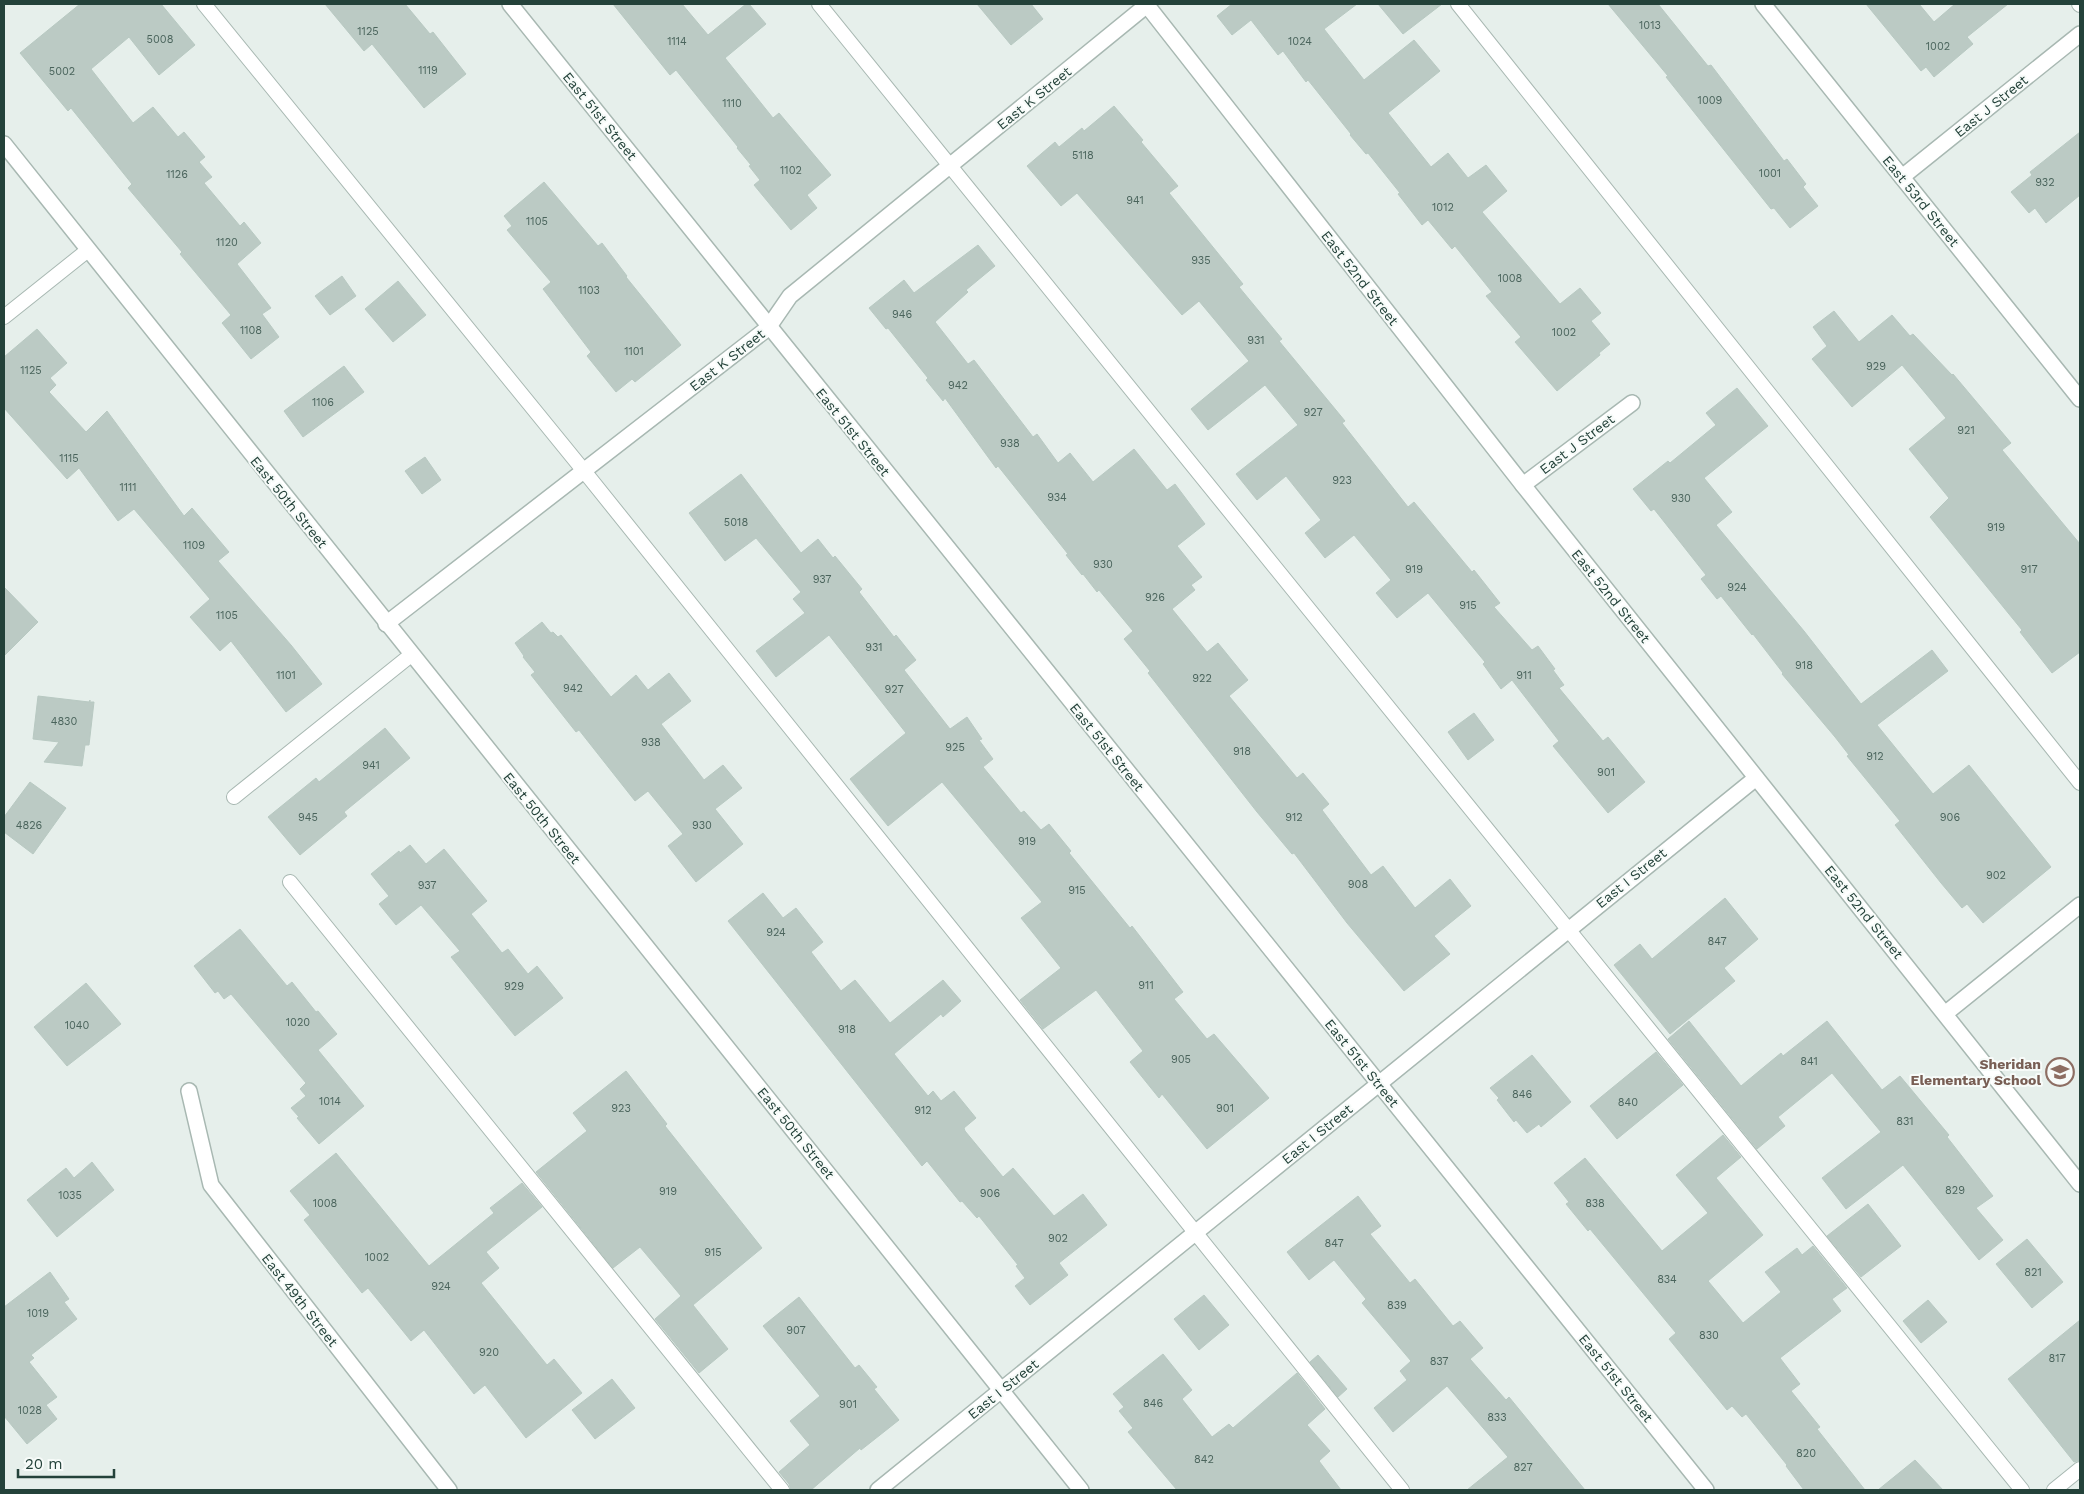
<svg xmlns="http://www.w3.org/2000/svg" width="2084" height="1494" viewBox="0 0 2084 1494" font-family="'Work Sans',sans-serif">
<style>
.building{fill:#bbcac4;stroke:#b8c9c2}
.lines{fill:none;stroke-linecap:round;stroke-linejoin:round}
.lane-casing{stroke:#a8b8b2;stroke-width:16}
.street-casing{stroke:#a8b8b2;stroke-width:18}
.lane{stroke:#fff;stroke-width:14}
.street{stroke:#fff;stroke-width:15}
.labels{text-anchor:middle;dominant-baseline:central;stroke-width:4;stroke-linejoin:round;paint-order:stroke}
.number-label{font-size:11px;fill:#4a645c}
.street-label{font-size:14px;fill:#24423a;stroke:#f7fbf9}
.education-label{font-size:14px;font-weight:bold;fill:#785e54;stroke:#f7fbf9;text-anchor:end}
</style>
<rect width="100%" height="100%" fill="#e6efeb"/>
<g class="building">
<path d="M 80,4 L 161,4 L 195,45 L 159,75 L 129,37 L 91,69 L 133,123 L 153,107 L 178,137 L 184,132 L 205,157 L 199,162 L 212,177 L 204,183 L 240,226 L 244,222 L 261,243 L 237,264 L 271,308 L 262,314 L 279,337 L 251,359 L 222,323 L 231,315 L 180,254 L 182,252 L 128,188 L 132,184 L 71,108 L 68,111 L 20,53 Z"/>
<path d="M 325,4 L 405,4 L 430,34 L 433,32 L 466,74 L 424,108 L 372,44 L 364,51 Z"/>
<path d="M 613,4 L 682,4 L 708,35 L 746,4 L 749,4 L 766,24 L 725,58 L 773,118 L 779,113 L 831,175 L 807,195 L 817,208 L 791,230 L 754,185 L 760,180 L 749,166 L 751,165 L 737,148 L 738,147 L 676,70 L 670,75 Z"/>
<path d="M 977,4 L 1031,4 L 1043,19 L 1011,45 Z"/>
<path d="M 1232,4 L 1357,4 L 1324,29 L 1364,80 L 1414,40 L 1440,71 L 1388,113 L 1431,167 L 1448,153 L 1468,178 L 1486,165 L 1507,191 L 1482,212 L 1560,304 L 1580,288 L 1601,313 L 1591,321 L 1610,344 L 1599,353 L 1600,355 L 1557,391 L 1515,342 L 1521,337 L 1486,296 L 1492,292 L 1455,246 L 1452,249 L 1428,220 L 1422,225 L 1398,194 L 1400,193 L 1368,153 L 1366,154 L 1350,135 L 1351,134 L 1308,80 L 1306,82 L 1283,51 L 1278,55 L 1251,20 L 1232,35 L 1217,16 Z"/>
<path d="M 1378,4 L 1442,4 L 1403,34 Z"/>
<path d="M 1608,4 L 1658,4 L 1708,66 L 1711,65 L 1784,161 L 1787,159 L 1806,184 L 1803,187 L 1818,206 L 1790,228 L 1774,208 L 1771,209 L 1666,77 L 1668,76 Z"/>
<path d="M 1866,4 L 1919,4 L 1934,22 L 1955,4 L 2008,4 L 1967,37 L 1973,44 L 1934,77 L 1926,67 L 1921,71 Z"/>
<path d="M 1114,106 L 1143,140 L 1141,142 L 1178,186 L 1169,193 L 1243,284 L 1239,287 L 1282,339 L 1279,341 L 1345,421 L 1342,423 L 1408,507 L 1414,502 L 1472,572 L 1474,570 L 1500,603 L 1494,607 L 1532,650 L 1538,646 L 1555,669 L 1553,670 L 1564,685 L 1559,688 L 1603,741 L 1608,737 L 1645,782 L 1608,813 L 1553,746 L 1559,741 L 1512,680 L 1501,689 L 1483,664 L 1485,662 L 1428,593 L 1397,618 L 1376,593 L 1391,580 L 1354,535 L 1325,558 L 1305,533 L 1321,520 L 1286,476 L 1257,500 L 1236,474 L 1298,425 L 1265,385 L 1208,430 L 1191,409 L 1249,361 L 1199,301 L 1182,315 L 1077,193 L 1061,206 L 1027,166 L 1055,142 L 1059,147 L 1082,128 L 1084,131 Z"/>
<path d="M 2080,132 L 2080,195 L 2046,223 L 2035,208 L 2029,213 L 2011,192 L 2032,175 L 2030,172 Z"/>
<path d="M 544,182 L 598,246 L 602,243 L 627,276 L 626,277 L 681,345 L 635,382 L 632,379 L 616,392 L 587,356 L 591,352 L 543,289 L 551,282 L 507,230 L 512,226 L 504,216 Z"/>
<path d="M 978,245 L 995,266 L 966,290 L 968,292 L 935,322 L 968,364 L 974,360 L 1033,437 L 1037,434 L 1058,463 L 1070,453 L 1093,482 L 1134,449 L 1167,490 L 1175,484 L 1205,524 L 1177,546 L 1202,577 L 1191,585 L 1195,590 L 1172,609 L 1207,652 L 1218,643 L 1248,680 L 1229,696 L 1297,778 L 1303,773 L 1329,804 L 1322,810 L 1371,875 L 1383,866 L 1415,908 L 1450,879 L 1471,906 L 1434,936 L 1450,954 L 1404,991 L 1347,923 L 1294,853 L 1292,854 L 1257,812 L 1148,673 L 1150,671 L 1124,639 L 1133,631 L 1099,590 L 1097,592 L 1083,574 L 1082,575 L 1066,555 L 1068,554 L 998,466 L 996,468 L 945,398 L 943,401 L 926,380 L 928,378 L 888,328 L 886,329 L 869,308 L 904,280 L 914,293 Z"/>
<path d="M 342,276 L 356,296 L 330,315 L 315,296 Z"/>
<path d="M 398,281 L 426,315 L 393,342 L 365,309 Z"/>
<path d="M 1834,311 L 1859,342 L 1892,315 L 1910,336 L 1913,334 L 1952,375 L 1953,374 L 2011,443 L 2002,450 L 2080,544 L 2080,652 L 2052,673 L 2020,632 L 2022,630 L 1930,517 L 1949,498 L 1909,449 L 1946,418 L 1902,365 L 1852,407 L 1812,359 L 1827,346 L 1813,327 Z"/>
<path d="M 37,329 L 67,363 L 50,378 L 56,385 L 49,392 L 86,432 L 107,411 L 184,516 L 192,508 L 229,552 L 218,561 L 291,645 L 322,684 L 286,712 L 231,641 L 220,651 L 190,617 L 210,599 L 134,509 L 118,521 L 79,468 L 67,479 L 4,408 L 4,357 Z"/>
<path d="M 344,366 L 364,392 L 303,437 L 284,411 Z"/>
<path d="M 1737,388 L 1768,426 L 1704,478 L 1732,512 L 1716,525 L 1804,631 L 1861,704 L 1932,650 L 1948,671 L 1877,725 L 1933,794 L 1969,765 L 2051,867 L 1983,923 L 1967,904 L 1962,908 L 1941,883 L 1895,825 L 1900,821 L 1847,756 L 1849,755 L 1835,737 L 1782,674 L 1783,673 L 1753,634 L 1752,635 L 1721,596 L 1717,599 L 1701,579 L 1706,575 L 1654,509 L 1651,511 L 1633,489 L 1668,461 L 1670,463 L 1716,425 L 1706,413 Z"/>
<path d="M 425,457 L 441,480 L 422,494 L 405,471 Z"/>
<path d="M 741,474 L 801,553 L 818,539 L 833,558 L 835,556 L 862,589 L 859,592 L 894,637 L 896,635 L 916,660 L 904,670 L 950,729 L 967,717 L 982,739 L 979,740 L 993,759 L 983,767 L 1021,813 L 1024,811 L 1041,830 L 1049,824 L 1071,851 L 1069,853 L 1130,928 L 1132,926 L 1183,992 L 1174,999 L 1207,1039 L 1214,1034 L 1269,1098 L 1207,1149 L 1162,1094 L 1159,1098 L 1130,1062 L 1143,1051 L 1096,990 L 1043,1029 L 1020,1000 L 1061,968 L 1021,918 L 1042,902 L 942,782 L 888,826 L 850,779 L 906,733 L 829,635 L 776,677 L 756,651 L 805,613 L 793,599 L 801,592 L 756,538 L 725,561 L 689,513 Z"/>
<path d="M 4,587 L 38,622 L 4,656 Z"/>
<path d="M 542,622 L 551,633 L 553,632 L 558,637 L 561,635 L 611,697 L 636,675 L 648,690 L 669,673 L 691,701 L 661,724 L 704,780 L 723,765 L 742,788 L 715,809 L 743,844 L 696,882 L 668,846 L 683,834 L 648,791 L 635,801 L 579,730 L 576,732 L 531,675 L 535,672 L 523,657 L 524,656 L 515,643 Z"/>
<path d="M 38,696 L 89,702 L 90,700 L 90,702 L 94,702 L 89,745 L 85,745 L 82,766 L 44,762 L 59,742 L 33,739 Z"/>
<path d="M 1474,713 L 1494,740 L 1468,760 L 1448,732 Z"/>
<path d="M 385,728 L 410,758 L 344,812 L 347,816 L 300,855 L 268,817 L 316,778 L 319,782 Z"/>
<path d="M 30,782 L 66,808 L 33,854 L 4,832 L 4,817 Z"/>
<path d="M 410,845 L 426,864 L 444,849 L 487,901 L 471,914 L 502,953 L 508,949 L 528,974 L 537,966 L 563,998 L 515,1036 L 451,957 L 460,951 L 421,905 L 396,925 L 379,904 L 389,896 L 371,874 L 399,851 L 400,853 Z"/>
<path d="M 763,893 L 783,918 L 796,908 L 823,942 L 811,952 L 841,991 L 855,980 L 890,1023 L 943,980 L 961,1001 L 943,1017 L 941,1014 L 894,1054 L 928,1096 L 933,1091 L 941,1101 L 954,1091 L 976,1118 L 964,1128 L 965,1131 L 1003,1177 L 1013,1168 L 1054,1216 L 1083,1194 L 1107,1225 L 1059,1263 L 1068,1275 L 1030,1305 L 1015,1286 L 1025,1278 L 1016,1266 L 1018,1265 L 979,1216 L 977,1218 L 962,1201 L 960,1202 L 927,1161 L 922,1166 L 728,921 Z"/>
<path d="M 1725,898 L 1758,939 L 1724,968 L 1735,981 L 1670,1034 L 1614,965 L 1640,944 L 1652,959 Z"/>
<path d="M 240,929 L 287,986 L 292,982 L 316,1012 L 318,1011 L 337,1034 L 318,1050 L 364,1106 L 319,1144 L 297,1118 L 299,1117 L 291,1108 L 306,1096 L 300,1089 L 306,1083 L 231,994 L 224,999 L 218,991 L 215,993 L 194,966 Z"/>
<path d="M 86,983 L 121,1024 L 67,1066 L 34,1027 Z"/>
<path d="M 1689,1021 L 1741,1086 L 1781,1053 L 1783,1056 L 1827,1021 L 1882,1090 L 1900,1076 L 1949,1135 L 1947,1137 L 1993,1196 L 1976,1208 L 2003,1240 L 1979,1260 L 1903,1165 L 1846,1209 L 1822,1178 L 1881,1132 L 1832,1073 L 1778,1117 L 1785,1126 L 1757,1149 L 1668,1039 Z"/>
<path d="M 1656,1052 L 1683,1085 L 1617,1139 L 1590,1106 Z"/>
<path d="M 1532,1055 L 1571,1102 L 1541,1127 L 1539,1124 L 1527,1133 L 1516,1120 L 1514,1122 L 1497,1100 L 1499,1098 L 1490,1088 Z"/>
<path d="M 626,1071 L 667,1124 L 665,1126 L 762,1248 L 693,1305 L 728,1349 L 699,1373 L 655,1319 L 681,1296 L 640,1247 L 613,1268 L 536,1172 L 587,1131 L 573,1113 Z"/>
<path d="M 1723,1135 L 1741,1157 L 1716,1178 L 1763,1235 L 1708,1281 L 1743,1323 L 1781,1292 L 1765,1272 L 1797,1248 L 1802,1255 L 1813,1246 L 1847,1288 L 1832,1299 L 1841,1311 L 1780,1358 L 1800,1384 L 1791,1391 L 1820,1427 L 1817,1429 L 1865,1490 L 1804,1490 L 1786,1466 L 1787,1465 L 1746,1414 L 1742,1417 L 1732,1406 L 1727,1410 L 1669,1339 L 1676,1333 L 1590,1229 L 1588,1231 L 1566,1204 L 1569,1202 L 1554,1183 L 1585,1158 L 1662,1251 L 1708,1213 L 1676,1175 Z"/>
<path d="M 336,1153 L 429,1266 L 494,1213 L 490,1208 L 522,1183 L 542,1207 L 486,1252 L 499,1268 L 481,1283 L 547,1365 L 554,1359 L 582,1393 L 526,1438 L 485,1385 L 474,1394 L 424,1330 L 411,1341 L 368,1288 L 362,1293 L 304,1220 L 310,1215 L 290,1191 Z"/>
<path d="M 92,1162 L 114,1190 L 57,1237 L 27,1200 L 66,1168 L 74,1178 Z"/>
<path d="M 1358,1196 L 1381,1226 L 1370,1234 L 1410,1283 L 1415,1279 L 1453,1326 L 1460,1321 L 1483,1348 L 1470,1359 L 1506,1400 L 1509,1397 L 1585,1490 L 1467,1490 L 1508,1457 L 1447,1386 L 1393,1432 L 1374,1408 L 1407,1380 L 1400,1371 L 1411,1361 L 1362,1303 L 1366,1299 L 1334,1260 L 1309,1280 L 1287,1252 Z"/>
<path d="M 1868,1204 L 1901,1246 L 1861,1277 L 1827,1236 Z"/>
<path d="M 2027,1239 L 2063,1282 L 2032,1308 L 1996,1264 Z"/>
<path d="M 50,1272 L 69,1299 L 64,1302 L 77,1319 L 31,1355 L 34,1358 L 29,1362 L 57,1397 L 46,1405 L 57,1419 L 27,1444 L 4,1416 L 4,1307 Z"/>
<path d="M 1204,1295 L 1229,1325 L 1199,1350 L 1174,1319 Z"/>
<path d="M 799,1297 L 855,1368 L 859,1365 L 877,1387 L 874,1389 L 899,1420 L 861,1450 L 860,1448 L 811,1490 L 791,1490 L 789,1484 L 779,1472 L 810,1445 L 790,1421 L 820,1396 L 763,1326 Z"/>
<path d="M 1928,1300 L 1947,1322 L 1921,1343 L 1903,1321 Z"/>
<path d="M 2080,1320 L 2080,1460 L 2074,1462 L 2008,1379 Z"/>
<path d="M 1163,1354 L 1192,1390 L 1182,1399 L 1212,1437 L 1229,1424 L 1233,1428 L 1297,1373 L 1325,1409 L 1307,1425 L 1330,1451 L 1319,1461 L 1341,1490 L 1177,1490 L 1128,1432 L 1133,1428 L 1119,1411 L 1124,1407 L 1113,1394 Z"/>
<path d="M 1318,1355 L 1347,1389 L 1338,1397 L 1310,1362 Z"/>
<path d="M 612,1379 L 635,1408 L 595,1439 L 572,1410 Z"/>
<path d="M 1915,1460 L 1943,1490 L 1878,1490 Z"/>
</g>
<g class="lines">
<defs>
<g id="lane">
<path d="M 204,4 L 584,471 L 1402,1490"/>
<path d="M 819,4 L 2022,1490"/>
<path d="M 1458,4 L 2080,783"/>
<path d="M 2079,4 L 2080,5"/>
<path d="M 4,317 L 88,250"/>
<path d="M 234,797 L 411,655"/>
<path d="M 290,882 L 782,1490"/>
<path d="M 2054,1490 L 2080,1469"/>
</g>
<g id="street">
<path d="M 510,4 L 1706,1490"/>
<path d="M 1146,4 L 1523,485 L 2080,1184"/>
<path d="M 1763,4 L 2080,399"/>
<path d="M 4,144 L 1081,1490"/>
<path d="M 1902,177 L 2080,34"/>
<path d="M 1523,485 L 1632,403"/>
<path d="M 386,624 L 768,328 L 790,296 L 1147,5"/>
<path d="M 1946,1013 L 2080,905"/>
<path d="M 189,1091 L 211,1185 L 449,1490"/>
<path d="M 878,1490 L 1756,778"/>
</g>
</defs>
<use href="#lane" class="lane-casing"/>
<use href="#street" class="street-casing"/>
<use href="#lane" class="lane"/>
<use href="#street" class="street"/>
</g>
<defs>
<symbol id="school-ring" viewBox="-11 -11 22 22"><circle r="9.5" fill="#f7fbf9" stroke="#8d6e63" stroke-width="1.5"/><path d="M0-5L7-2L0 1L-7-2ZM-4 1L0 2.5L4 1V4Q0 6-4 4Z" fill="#8d6e63"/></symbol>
</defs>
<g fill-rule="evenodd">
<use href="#school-ring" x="2044" y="1056" width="32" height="32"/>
</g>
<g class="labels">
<g class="number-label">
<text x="1650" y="25">1013</text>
<text x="368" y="31">1125</text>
<text x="160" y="39">5008</text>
<text x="677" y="41">1114</text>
<text x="1300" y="41">1024</text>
<text x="1938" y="46">1002</text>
<text x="428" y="70">1119</text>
<text x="62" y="71">5002</text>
<text x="1710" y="100">1009</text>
<text x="732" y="103">1110</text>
<text x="1083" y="155">5118</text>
<text x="791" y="170">1102</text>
<text x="1770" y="173">1001</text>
<text x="177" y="174">1126</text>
<text x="2045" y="182">932</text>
<text x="1135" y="200">941</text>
<text x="1443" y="207">1012</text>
<text x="537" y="221">1105</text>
<text x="227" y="242">1120</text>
<text x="1201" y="260">935</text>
<text x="1510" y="278">1008</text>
<text x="589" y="290">1103</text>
<text x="902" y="314">946</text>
<text x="251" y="330">1108</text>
<text x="1564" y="332">1002</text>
<text x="1256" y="340">931</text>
<text x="634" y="351">1101</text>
<text x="1876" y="366">929</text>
<text x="31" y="370">1125</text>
<text x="958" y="385">942</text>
<text x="323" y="402">1106</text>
<text x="1313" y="412">927</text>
<text x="1966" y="430">921</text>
<text x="1010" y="443">938</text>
<text x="69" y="458">1115</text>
<text x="1342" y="480">923</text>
<text x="128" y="487">1111</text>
<text x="1057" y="497">934</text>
<text x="1681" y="498">930</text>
<text x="736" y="522">5018</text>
<text x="1996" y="527">919</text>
<text x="194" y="545">1109</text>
<text x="1103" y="564">930</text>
<text x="1414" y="569">919</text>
<text x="2029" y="569">917</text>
<text x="822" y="579">937</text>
<text x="1737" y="587">924</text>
<text x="1155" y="597">926</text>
<text x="1468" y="605">915</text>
<text x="227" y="615">1105</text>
<text x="874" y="647">931</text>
<text x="1804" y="665">918</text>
<text x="286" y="675">1101</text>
<text x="1524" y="675">911</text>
<text x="1202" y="678">922</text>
<text x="573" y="688">942</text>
<text x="894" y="689">927</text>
<text x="64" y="721">4830</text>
<text x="651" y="742">938</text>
<text x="955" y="747">925</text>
<text x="1242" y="751">918</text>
<text x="1875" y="756">912</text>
<text x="371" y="765">941</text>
<text x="1606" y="772">901</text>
<text x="308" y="817">945</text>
<text x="1294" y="817">912</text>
<text x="1950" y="817">906</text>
<text x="29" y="825">4826</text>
<text x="702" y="825">930</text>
<text x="1027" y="841">919</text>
<text x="1996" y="875">902</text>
<text x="1358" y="884">908</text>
<text x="427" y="885">937</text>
<text x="1077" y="890">915</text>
<text x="776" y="932">924</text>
<text x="1717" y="941">847</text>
<text x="1146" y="985">911</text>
<text x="514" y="986">929</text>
<text x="298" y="1022">1020</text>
<text x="77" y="1025">1040</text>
<text x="847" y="1029">918</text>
<text x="1181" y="1059">905</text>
<text x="1809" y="1061">841</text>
<text x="1522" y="1094">846</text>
<text x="330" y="1101">1014</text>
<text x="1628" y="1102">840</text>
<text x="621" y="1108">923</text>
<text x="1225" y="1108">901</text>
<text x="923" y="1110">912</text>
<text x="1905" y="1121">831</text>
<text x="1955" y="1190">829</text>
<text x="668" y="1191">919</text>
<text x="990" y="1193">906</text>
<text x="70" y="1195">1035</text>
<text x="325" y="1203">1008</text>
<text x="1595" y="1203">838</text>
<text x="1058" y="1238">902</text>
<text x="1334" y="1243">847</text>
<text x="713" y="1252">915</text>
<text x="377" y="1257">1002</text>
<text x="2033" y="1272">821</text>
<text x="1667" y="1279">834</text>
<text x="441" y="1286">924</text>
<text x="1397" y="1305">839</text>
<text x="38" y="1313">1019</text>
<text x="796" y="1330">907</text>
<text x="1709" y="1335">830</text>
<text x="489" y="1352">920</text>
<text x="2057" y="1358">817</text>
<text x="1439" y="1361">837</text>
<text x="1153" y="1403">846</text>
<text x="848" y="1404">901</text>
<text x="30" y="1410">1028</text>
<text x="1497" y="1417">833</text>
<text x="1806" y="1453">820</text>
<text x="1204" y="1459">842</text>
<text x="1523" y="1467">827</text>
</g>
<g class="street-label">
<text transform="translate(1034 98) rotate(-39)">East K Street</text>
<text transform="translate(1991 106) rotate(-39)">East J Street</text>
<text transform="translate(600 116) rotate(51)">East 51st Street</text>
<text transform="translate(1921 201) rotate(51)">East 53rd Street</text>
<text transform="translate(1360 278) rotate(52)">East 52nd Street</text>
<text transform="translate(727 360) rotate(-38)">East K Street</text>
<text transform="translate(853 432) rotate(51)">East 51st Street</text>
<text transform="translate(1577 444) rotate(-37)">East J Street</text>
<text transform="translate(289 502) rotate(51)">East 50th Street</text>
<text transform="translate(1611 596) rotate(51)">East 52nd Street</text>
<text transform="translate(1107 747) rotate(51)">East 51st Street</text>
<text transform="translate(542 818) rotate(51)">East 50th Street</text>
<text transform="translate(1631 878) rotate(-39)">East I Street</text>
<text transform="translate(1864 912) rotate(51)">East 52nd Street</text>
<text transform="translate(1362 1063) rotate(51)">East 51st Street</text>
<text transform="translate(796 1133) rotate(51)">East 50th Street</text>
<text transform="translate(1317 1134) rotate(-39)">East I Street</text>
<text transform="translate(300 1300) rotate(52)">East 49th Street</text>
<text transform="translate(1616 1378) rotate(51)">East 51st Street</text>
<text transform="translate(1003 1389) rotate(-39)">East I Street</text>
</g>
<g class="education-label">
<text x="2041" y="1064">Sheridan<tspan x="2041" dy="16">Elementary School</tspan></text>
</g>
</g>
<rect width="2084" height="1494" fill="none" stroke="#24423a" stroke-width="10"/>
<path d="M18 1469v8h96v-8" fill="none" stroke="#24423a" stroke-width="2.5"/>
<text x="25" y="1469" font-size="15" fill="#24423a" stroke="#f7fbf9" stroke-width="4" paint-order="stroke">20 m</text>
</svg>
